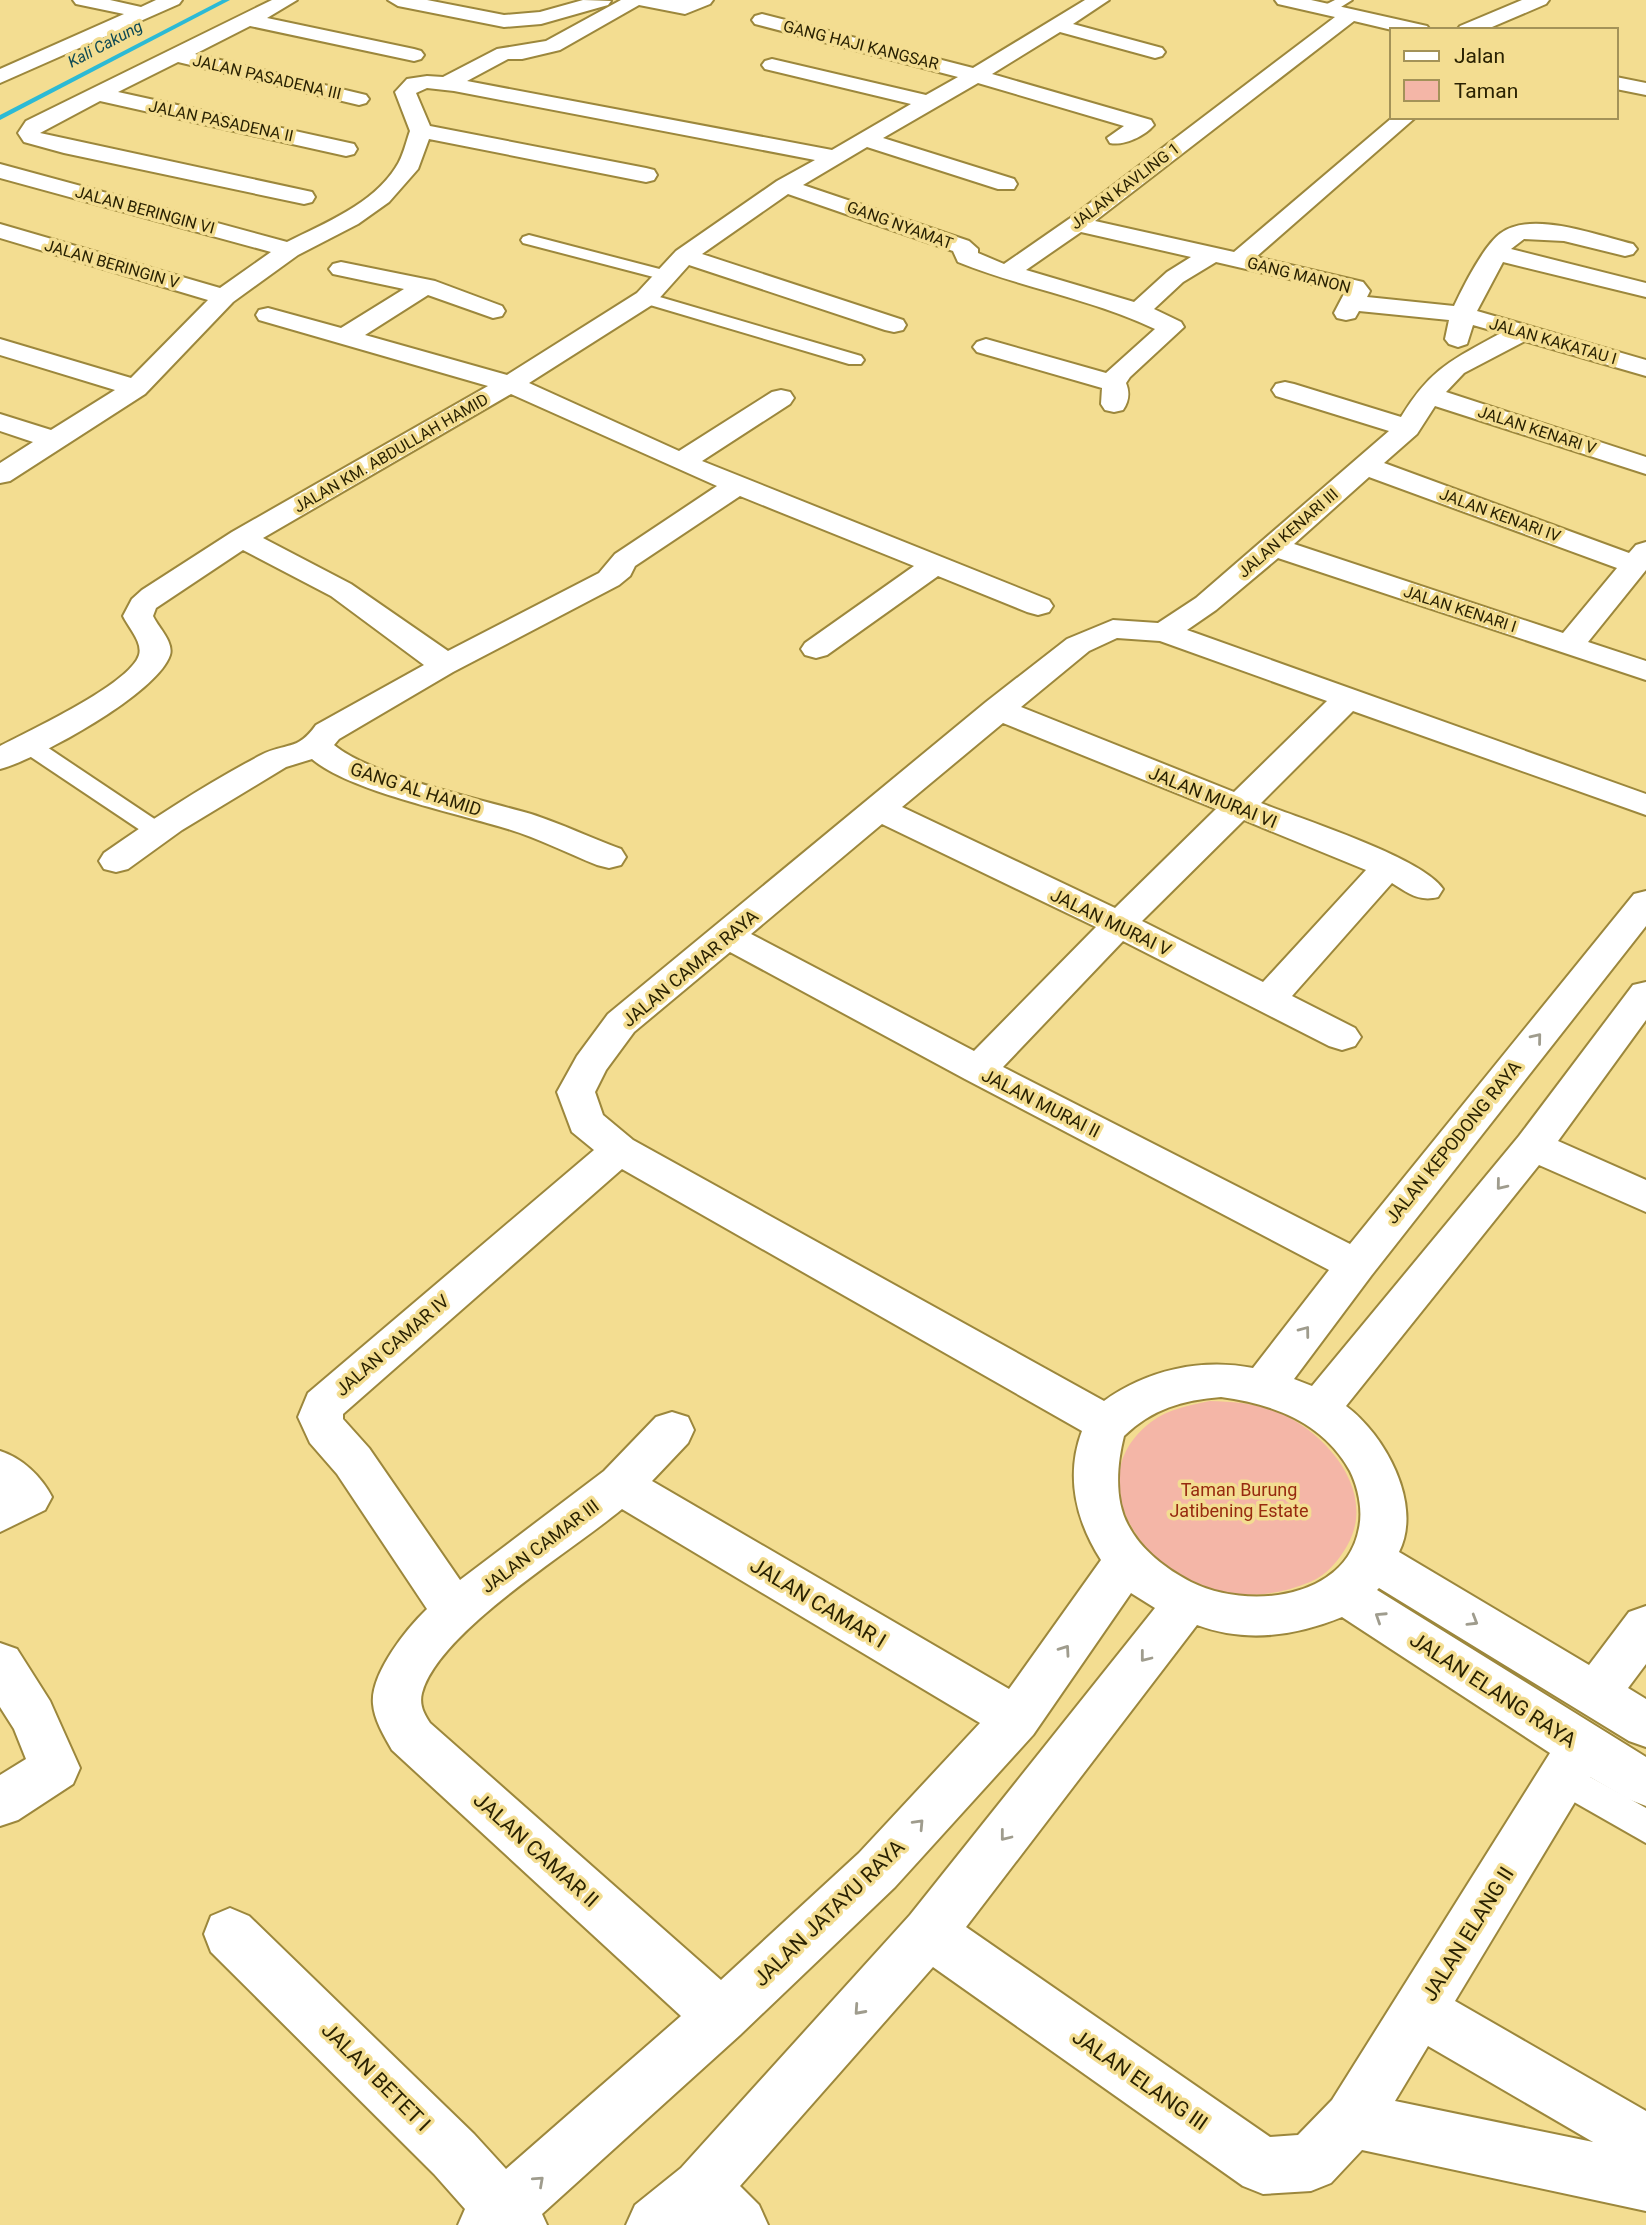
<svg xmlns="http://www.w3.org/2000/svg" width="1646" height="2225" viewBox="0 0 1646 2225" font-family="Roboto,sans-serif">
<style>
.green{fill:#f4b6a7}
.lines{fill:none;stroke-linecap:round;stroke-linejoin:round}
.stream{fill:#2cbad5;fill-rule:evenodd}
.lane-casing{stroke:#9c873c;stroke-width:4}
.street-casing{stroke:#9c873c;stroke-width:4}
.lane{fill:#fff;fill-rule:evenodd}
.street{fill:#fff;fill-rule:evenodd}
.oneway{stroke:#9f9c8d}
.labels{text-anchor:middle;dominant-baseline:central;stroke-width:7;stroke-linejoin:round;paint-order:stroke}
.far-water-label{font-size:16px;font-style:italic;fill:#0e4954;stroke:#f3dd91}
.far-street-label{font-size:16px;fill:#2a2202;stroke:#f3dd91}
.street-label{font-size:18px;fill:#2a2202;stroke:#f3dd91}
.park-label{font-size:18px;fill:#972a0f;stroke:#f3dd91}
.near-street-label{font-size:21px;fill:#2a2202;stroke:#f3dd91}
</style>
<rect width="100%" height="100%" fill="#f3dd91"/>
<path class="green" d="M 1210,1401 C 1234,1402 1256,1403 1278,1412 C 1327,1433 1378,1492 1347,1546 C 1339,1560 1326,1576 1310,1582 C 1278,1595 1246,1599 1212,1590 C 1142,1571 1078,1478 1151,1422 C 1168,1409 1190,1405 1210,1401 Z"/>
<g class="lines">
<path class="stream" d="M 222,0 L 230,0 L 0,120 L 0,115 Z"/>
<defs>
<g id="lane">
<path d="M 1335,0 L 1352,0 L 1333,12 L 1323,12 L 1323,6 Z"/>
<path d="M 529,235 L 671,272 L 673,275 L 665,280 L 523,243 L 521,240 L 523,237 Z"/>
<path d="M 646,293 L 861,356 L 864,360 L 861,364 L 849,364 L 640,302 L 638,298 Z"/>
<path d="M 27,737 L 35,739 L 165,826 L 168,831 L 165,836 L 149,836 L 19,749 L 16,744 L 19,739 Z"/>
<path d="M 1565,1763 L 1646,1808 L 1646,1843 L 1553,1790 L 1548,1779 L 1553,1768 Z"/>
</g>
<g id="street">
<path d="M 73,0 L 110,0 L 141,7 L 156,0 L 182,0 L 179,4 L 0,83 L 0,69 L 124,14 L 76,4 Z"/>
<path d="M 272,0 L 297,0 L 267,18 L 414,49 L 421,51 L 424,55 L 421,59 L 414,61 L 250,26 L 195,54 L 366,95 L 369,99 L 366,103 L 359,105 L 178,62 L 118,92 L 354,144 L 357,149 L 354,154 L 346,156 L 100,101 L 40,133 L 312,192 L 315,197 L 312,202 L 304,204 L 64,153 L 24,142 L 18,133 L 26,121 Z"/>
<path d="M 388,0 L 427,0 L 504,15 L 540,12 L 583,0 L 611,1 L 608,5 L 541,24 L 504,27 L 398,6 Z"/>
<path d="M 621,0 L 713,0 L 710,4 L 685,14 L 639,5 L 560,50 L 522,59 L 508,59 L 467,81 L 832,150 L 911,104 L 765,69 L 762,65 L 765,61 L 772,59 L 926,95 L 958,77 L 755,24 L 752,20 L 755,16 L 762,14 L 973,68 L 1085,0 L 1109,0 L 1073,24 L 1162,48 L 1165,52 L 1162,56 L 1155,58 L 1060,32 L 992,74 L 1151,120 L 1154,125 C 1145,136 1124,146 1110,143 L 1107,138 L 1124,126 L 978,83 L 883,138 L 1014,179 L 1017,184 L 1014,189 L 998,189 L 867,147 L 803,185 L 969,241 L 978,249 L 978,253 L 1004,264 L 1069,219 L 1335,17 L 1278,4 L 1275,0 L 1311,0 L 1427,26 L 1430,30 L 1392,30 L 1354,21 L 1095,221 L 1234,252 L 1393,117 L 1416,117 L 1256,257 L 1363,282 L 1370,291 L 1367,297 L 1454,306 C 1463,287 1484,245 1501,233 C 1532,210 1599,236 1633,244 L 1637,249 L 1633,254 L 1625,256 L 1564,241 L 1524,239 L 1511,249 L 1646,283 L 1646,297 L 1503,262 L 1477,311 L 1646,360 L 1646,376 L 1525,341 L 1464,373 L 1446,392 L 1646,457 L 1646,474 L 1435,406 L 1417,434 L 1384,463 L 1629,553 L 1636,545 L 1646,542 L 1646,570 L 1588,642 L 1646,661 L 1646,680 L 1278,558 L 1216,610 L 1187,630 L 1646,794 L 1646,815 L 1353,711 L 1261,803 C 1300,819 1422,857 1443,889 L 1438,897 C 1419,902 1408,893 1392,883 L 1292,996 L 1355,1028 L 1361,1037 L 1355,1046 L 1342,1050 L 1329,1046 L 1123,941 L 1003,1067 L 1350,1244 L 1634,894 L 1646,891 L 1646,926 L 1371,1276 L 1294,1379 L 1312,1386 L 1519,1136 L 1633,985 L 1646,982 L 1646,1020 L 1558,1141 L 1646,1180 L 1646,1212 L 1539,1165 L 1346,1406 C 1385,1435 1423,1504 1399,1552 L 1589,1665 L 1629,1612 L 1646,1606 L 1646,1664 L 1628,1688 L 1646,1699 L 1646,1747 L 1629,1741 L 1379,1588 L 1377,1590 L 1646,1757 L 1646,1806 L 1628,1799 L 1590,1777 L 1455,2001 L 1646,2111 L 1646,2211 L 1362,2150 L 1331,2183 L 1311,2191 L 1263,2194 L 1243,2186 L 933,1967 L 740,2186 L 759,2205 L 768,2225 L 626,2225 L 635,2205 L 681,2168 L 910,1915 L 1155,1608 L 1131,1593 L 1033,1735 L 895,1887 L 740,2035 L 542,2214 L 547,2225 L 458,2225 L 465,2209 L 434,2174 L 211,1952 L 204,1934 L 211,1916 L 230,1908 L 249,1916 L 474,2134 L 506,2169 L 681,2016 L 392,1750 C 384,1736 374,1719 373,1704 C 370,1674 407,1628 427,1609 L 337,1474 L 310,1443 L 298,1417 L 308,1393 L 594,1150 L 572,1132 L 557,1092 L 577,1056 L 608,1014 L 986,702 L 1067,639 L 1113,620 L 1158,623 L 1196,598 L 1389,431 L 1276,396 L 1272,390 L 1276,384 L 1285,382 L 1294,384 L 1401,417 C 1431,368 1452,360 1501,333 L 1473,325 L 1467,344 L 1458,347 L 1449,344 L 1445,339 L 1449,320 L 1359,311 L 1355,318 L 1346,320 L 1337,318 L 1334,313 L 1345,292 L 1216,262 L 1183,282 L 1154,309 L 1181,322 L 1184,327 L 1130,377 L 1126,383 C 1130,393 1129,401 1123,410 L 1114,412 L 1105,410 L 1101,404 L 1102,388 L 977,352 L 973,347 L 977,342 L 986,339 L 1106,373 L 1155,329 C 1092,299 1022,288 958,262 L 953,251 L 788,194 L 702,254 L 903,320 L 906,325 L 903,330 L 894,332 L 885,330 L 689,265 L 655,303 L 529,383 L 679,451 L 772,392 L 781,390 L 790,392 L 794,398 L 790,404 L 702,461 L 1049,600 L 1053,606 L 1049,612 L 1038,615 L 1027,612 L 938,576 L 827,655 L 816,658 L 805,655 L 801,649 L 805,643 L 914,566 L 740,496 L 635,566 L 630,576 L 619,585 L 453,672 L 339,739 L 334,745 C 373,777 480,799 531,814 C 562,824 591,838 621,849 L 626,857 L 621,865 L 609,868 L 597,865 C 567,853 538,838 508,829 C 457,813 349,791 312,759 L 286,767 L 182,830 L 128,869 L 116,872 L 104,869 L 99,861 L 104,853 C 154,818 206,784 261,755 C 286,742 297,752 316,725 L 424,665 L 331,596 L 243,550 L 156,608 L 153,616 C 158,627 174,642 170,655 C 158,693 38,759 0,769 L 0,746 C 29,731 130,684 139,655 C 143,642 128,627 123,616 L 132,599 L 142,590 L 232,532 L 488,386 L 259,320 L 256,315 L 259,310 L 268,308 L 341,328 L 404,289 L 333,274 L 329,269 L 333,264 L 341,262 L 435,281 L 502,306 L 505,311 L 502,316 L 493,318 L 428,295 L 365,335 L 507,375 L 637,293 L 676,251 L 777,181 L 815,160 L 454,91 L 427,88 L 416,93 L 430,126 L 646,168 L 654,170 L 657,175 L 654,180 L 646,182 L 429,139 L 418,169 L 389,202 L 358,224 L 298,255 L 233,302 L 145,394 L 10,481 L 0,483 L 0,463 L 33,442 L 0,431 L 0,414 L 51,430 L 115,390 L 0,355 L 0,339 L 131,378 L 208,300 L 0,238 L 0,224 L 220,288 L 271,252 L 0,178 L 0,164 L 287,242 C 325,223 373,204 396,167 C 403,157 406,142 410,131 L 395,92 L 407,79 L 427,76 L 443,77 L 497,49 L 546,41 ZM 1081,232 L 1191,257 L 1167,272 L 1134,302 L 1026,270 ZM 511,394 L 717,486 L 615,554 L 599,573 L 448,651 L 351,584 L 263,538 ZM 1369,477 L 1617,568 L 1563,633 L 1294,544 ZM 1117,638 L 1160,641 L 1327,701 L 1234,792 L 1021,707 L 1089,651 ZM 1003,723 L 1216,809 L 1115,908 L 902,807 ZM 1244,820 L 1366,870 L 1263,982 L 1142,921 ZM 882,824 L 1096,927 L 974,1051 L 751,934 ZM 730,952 L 965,1079 L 1329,1270 L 1253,1368 C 1201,1358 1147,1370 1104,1401 L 633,1140 L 603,1115 L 595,1092 L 606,1070 L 634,1032 ZM 622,1169 L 1082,1431 C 1065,1476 1076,1521 1101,1560 L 1009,1689 L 652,1481 L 688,1443 L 694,1430 L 688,1417 L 672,1412 L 656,1417 L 604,1471 L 460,1580 L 369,1448 L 343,1419 L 343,1414 ZM 1221,1397 C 1273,1404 1323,1422 1350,1471 C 1358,1487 1363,1510 1359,1528 C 1346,1600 1247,1610 1191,1582 C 1166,1569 1141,1550 1128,1525 C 1114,1499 1117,1464 1124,1436 C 1152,1409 1183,1400 1221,1397 ZM 622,1509 L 980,1723 L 859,1853 L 721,1980 L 430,1723 C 424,1714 419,1705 422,1693 C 438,1632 572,1551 622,1509 ZM 1342,1617 L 1550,1753 L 1332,2100 L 1298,2135 L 1270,2137 L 966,1927 L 1197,1625 C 1245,1643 1296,1636 1342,1617 ZM 1428,2046 L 1593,2142 L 1395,2101 Z"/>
<path d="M 1522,0 L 1549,0 L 1546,4 L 1485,30 L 1457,30 L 1460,26 Z"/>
<path d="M 1616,77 L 1646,83 L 1646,95 L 1616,89 Z"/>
<path d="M 0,1451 C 22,1458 41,1476 52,1497 L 45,1510 L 0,1532 Z"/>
<path d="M 0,1643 L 17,1649 L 50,1701 L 80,1768 L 73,1784 L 18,1820 L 0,1826 L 0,1775 L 26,1759 L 14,1729 L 0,1707 Z"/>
</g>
</defs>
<use href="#lane" class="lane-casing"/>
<use href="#street" class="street-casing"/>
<use href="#lane" class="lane"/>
<use href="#street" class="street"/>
</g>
<defs><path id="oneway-chevron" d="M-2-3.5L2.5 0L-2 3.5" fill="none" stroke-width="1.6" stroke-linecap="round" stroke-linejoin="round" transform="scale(1.75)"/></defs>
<g class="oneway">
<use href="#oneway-chevron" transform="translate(1537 1038) rotate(-51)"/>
<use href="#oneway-chevron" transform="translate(1501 1185) rotate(129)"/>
<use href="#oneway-chevron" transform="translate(1305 1331) rotate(-53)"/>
<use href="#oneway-chevron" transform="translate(1380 1617) rotate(-147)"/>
<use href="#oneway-chevron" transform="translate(1473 1621) rotate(31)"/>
<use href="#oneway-chevron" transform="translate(1065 1650) rotate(-55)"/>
<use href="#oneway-chevron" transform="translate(1145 1657) rotate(128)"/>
<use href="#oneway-chevron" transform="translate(919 1824) rotate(-47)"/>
<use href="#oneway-chevron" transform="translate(1005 1836) rotate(128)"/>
<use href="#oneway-chevron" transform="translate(859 2010) rotate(132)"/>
<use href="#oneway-chevron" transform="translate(539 2181) rotate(-42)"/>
</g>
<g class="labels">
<g class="far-water-label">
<text transform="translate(105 44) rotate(-28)">Kali Cakung</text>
</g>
<g class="far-street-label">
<text transform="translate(861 45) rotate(14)">GANG HAJI KANGSAR</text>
<text transform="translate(267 77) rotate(13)">JALAN PASADENA III</text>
<text transform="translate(221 121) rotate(12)">JALAN PASADENA II</text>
<text transform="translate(1125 186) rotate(-37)">JALAN KAVLING 1</text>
<text transform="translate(145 210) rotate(15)">JALAN BERINGIN VI</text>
<text transform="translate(900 225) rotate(20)">GANG NYAMAT</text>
<text transform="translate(112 264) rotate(16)">JALAN BERINGIN V</text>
<text transform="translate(1299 275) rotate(14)">GANG MANON</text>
<text transform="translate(1553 341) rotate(16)">JALAN KAKATAU I</text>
<text transform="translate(1537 430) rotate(18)">JALAN KENARI V</text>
<text transform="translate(391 453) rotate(-30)">JALAN KM. ABDULLAH HAMID</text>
<text transform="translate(1500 515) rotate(20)">JALAN KENARI IV</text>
<text transform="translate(1288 533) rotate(-41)">JALAN KENARI III</text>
<text transform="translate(1460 609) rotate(18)">JALAN KENARI I</text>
</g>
<g class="street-label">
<text transform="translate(416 789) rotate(18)">GANG AL HAMID</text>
<text transform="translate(1213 797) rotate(22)">JALAN MURAI VI</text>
<text transform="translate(1111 922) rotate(26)">JALAN MURAI V</text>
<text transform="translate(690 968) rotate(-40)">JALAN CAMAR RAYA</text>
<text transform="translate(1041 1103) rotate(27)">JALAN MURAI II</text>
<text transform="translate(1453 1142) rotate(-51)">JALAN KEPODONG RAYA</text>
<text transform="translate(392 1345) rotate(-41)">JALAN CAMAR IV</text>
<text transform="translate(540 1546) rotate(-37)">JALAN CAMAR III</text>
</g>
<g class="park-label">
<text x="1239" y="1489">Taman Burung<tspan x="1239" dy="21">Jatibening Estate</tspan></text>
</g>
<g class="near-street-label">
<text transform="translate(818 1603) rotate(31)">JALAN CAMAR I</text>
<text transform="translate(1493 1690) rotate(33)">JALAN ELANG RAYA</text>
<text transform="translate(536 1850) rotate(42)">JALAN CAMAR II</text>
<text transform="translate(829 1913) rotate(-44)">JALAN JATAYU RAYA</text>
<text transform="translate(1468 1934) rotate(-58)">JALAN ELANG II</text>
<text transform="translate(376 2077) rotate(45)">JALAN BETET I</text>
<text transform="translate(1140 2080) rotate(35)">JALAN ELANG III</text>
</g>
</g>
<rect x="1390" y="28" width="228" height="91" fill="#f3dd91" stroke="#a39258" stroke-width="2"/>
<rect x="1404" y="51" width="35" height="10" fill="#ffffff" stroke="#a39258" stroke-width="2"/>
<text x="1454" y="63" font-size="21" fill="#2a2202">Jalan</text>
<rect x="1404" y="80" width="35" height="21" fill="#f4b6a7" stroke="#a39258" stroke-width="2"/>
<text x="1454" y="98" font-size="21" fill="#2a2202">Taman</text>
</svg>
